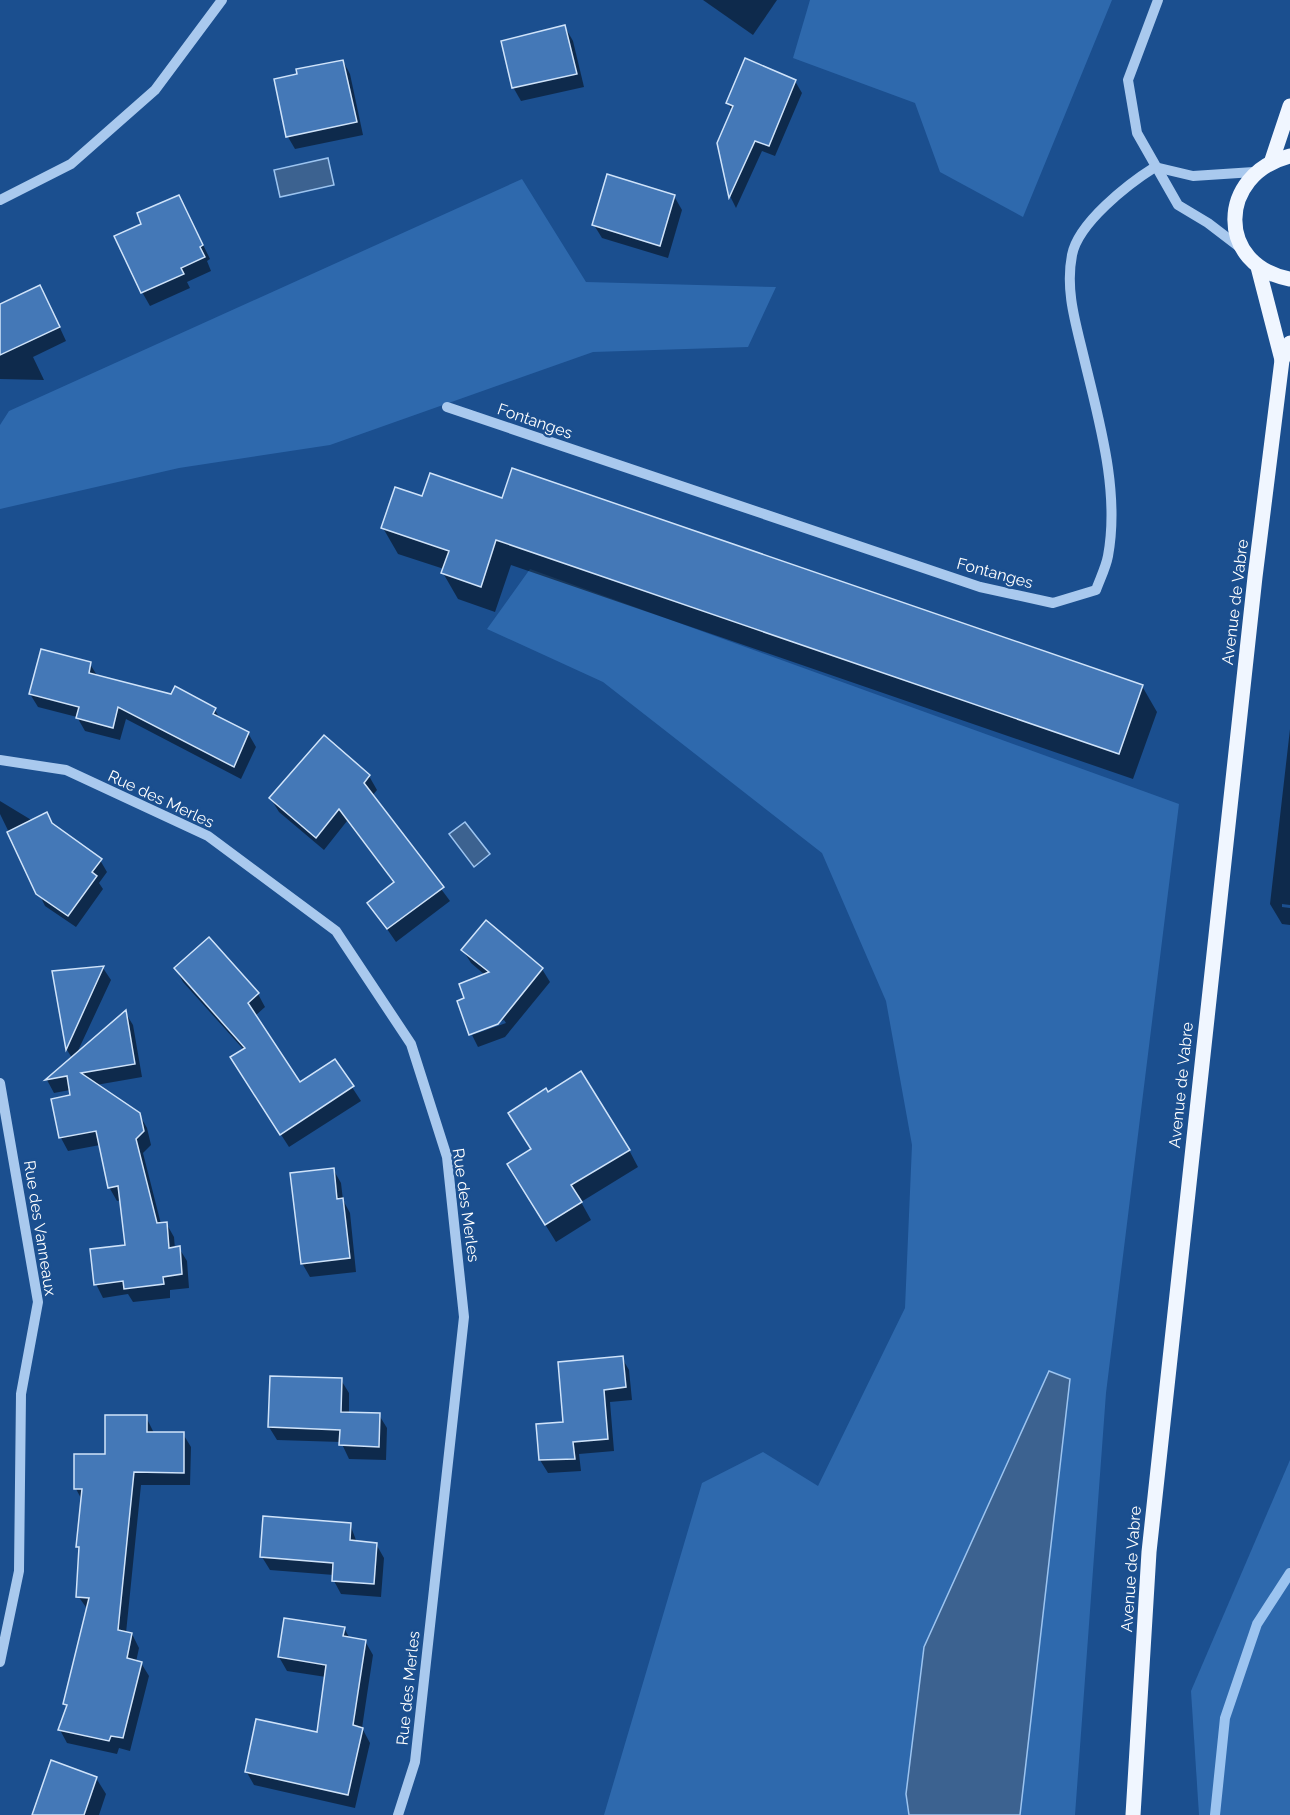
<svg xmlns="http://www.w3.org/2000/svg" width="1290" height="1815" viewBox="0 0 1290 1815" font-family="Raleway,sans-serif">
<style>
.green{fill:#2e69ad}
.water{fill:#3c6290;stroke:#9cc4f0;stroke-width:1.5}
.shadow{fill:#0007}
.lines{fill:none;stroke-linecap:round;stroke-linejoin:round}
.stream{stroke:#9cc4f0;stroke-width:10}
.building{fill:#4478b7;stroke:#cfe3fa;stroke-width:1.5}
.minor{stroke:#a9c9ee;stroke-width:10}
.major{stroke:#f0f6ff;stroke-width:15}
.labels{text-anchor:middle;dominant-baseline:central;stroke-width:5;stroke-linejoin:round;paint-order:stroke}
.street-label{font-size:16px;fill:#fff;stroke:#1b4f8f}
</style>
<rect width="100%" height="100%" fill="#1b4f8f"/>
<g class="green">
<path d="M 810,0 L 1112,0 L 1023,217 L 940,172 L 915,103 L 793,58 Z"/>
<path d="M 522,179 L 586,282 L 776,287 L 748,347 L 593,352 L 330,445 L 179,468 L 0,509 L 0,425 L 9,411 Z"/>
<path d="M 530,569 L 1179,804 L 1106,1393 L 1075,1815 L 604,1815 L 702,1483 L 763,1452 L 818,1486 L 905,1308 L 912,1145 L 886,1001 L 822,853 L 603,682 L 487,629 Z"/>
<path d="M 1290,1460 L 1290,1815 L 1199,1815 L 1191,1691 Z"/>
</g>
<g class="water">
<path d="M 328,158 L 334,185 L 280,197 L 274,170 Z"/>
<path d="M 465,822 L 490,854 L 474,867 L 449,834 Z"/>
<path d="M 1049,1371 L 1070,1379 L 1020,1815 L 909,1815 L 906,1794 L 924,1647 Z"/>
</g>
<g class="shadow">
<path d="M 703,0 L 777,0 L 753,35 Z"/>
<path d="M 565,27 L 573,41 L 584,87 L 521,101 L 513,87 Z"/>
<path d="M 343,61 L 350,74 L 363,135 L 295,149 L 288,137 Z"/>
<path d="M 795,81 L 802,93 L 775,156 L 762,151 L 736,208 L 731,198 L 719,143 L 732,111 L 728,103 Z"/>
<path d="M 674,196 L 682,210 L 668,258 L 602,238 L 594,225 Z"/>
<path d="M 186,210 L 210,259 L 207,261 L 211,271 L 187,282 L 190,288 L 150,306 L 142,292 Z"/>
<path d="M 47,300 L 66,341 L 33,357 L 44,380 L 0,379 L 0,306 Z"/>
<path d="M 503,500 L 1142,686 L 1157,712 L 1133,779 L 511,565 L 495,612 L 458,599 L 443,573 L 444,569 L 398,554 L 383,528 Z"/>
<path d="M 90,664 L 98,677 L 215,710 L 220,719 L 248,733 L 256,747 L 241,779 L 126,719 L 120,740 L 85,731 L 77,717 L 38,707 L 30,694 Z"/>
<path d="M 1290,729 L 1290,905 L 1282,904 L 1282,907 L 1290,908 L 1290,925 L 1282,924 L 1270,904 Z"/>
<path d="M 324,737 L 369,776 L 377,790 L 372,796 L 450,901 L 396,942 L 369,903 L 395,884 L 347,821 L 324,850 L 279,812 L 271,799 Z"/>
<path d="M 0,801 L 33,821 L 53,826 L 100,860 L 107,872 L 99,883 L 103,889 L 76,927 L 45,906 L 0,814 Z"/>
<path d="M 486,923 L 542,969 L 550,982 L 505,1037 L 478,1047 L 472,1035 L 506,1023 L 504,1020 L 471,1033 L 466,999 L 485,975 L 471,963 L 463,950 Z"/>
<path d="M 103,968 L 111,980 L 76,1055 L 125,1012 L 133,1025 L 142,1077 L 96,1085 L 139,1114 L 147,1128 L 151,1145 L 143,1153 L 161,1224 L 166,1223 L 174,1237 L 175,1249 L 179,1248 L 187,1261 L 189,1288 L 170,1290 L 170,1298 L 133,1302 L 128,1294 L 103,1298 L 96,1284 L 127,1246 L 121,1200 L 117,1201 L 109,1187 L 100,1145 L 68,1151 L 61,1138 L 52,1100 L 72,1097 L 70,1090 L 54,1093 L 47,1080 L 72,1058 L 67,1050 L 54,972 Z"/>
<path d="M 176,969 L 258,994 L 265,1007 L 255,1016 L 300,1084 L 335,1061 L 361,1101 L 289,1147 L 240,1071 L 244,1050 L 183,982 Z"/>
<path d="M 532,1150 L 629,1150 L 638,1167 L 581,1202 L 591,1220 L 556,1242 L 519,1182 Z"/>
<path d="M 333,1169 L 341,1183 L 343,1200 L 350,1213 L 356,1272 L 310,1277 L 302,1263 Z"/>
<path d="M 622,1358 L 629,1370 L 632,1400 L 610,1402 L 614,1451 L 579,1454 L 581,1471 L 548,1473 L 540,1460 L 538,1426 L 565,1423 Z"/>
<path d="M 341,1380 L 349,1393 L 349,1413 L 379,1415 L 387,1428 L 386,1460 L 349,1459 L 341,1442 L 277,1440 L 269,1427 Z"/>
<path d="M 146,1417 L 154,1433 L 183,1434 L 191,1447 L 190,1485 L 141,1485 L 126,1633 L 132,1634 L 139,1648 L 136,1662 L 141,1663 L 149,1676 L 130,1751 L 119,1748 L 117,1754 L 67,1743 L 60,1730 L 67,1708 L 65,1704 L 88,1610 L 78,1596 L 80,1551 L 77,1547 L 82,1500 L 76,1489 Z"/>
<path d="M 350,1524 L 357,1543 L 376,1544 L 384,1558 L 381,1597 L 341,1594 L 334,1581 L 334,1575 L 270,1570 L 262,1557 Z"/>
<path d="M 344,1628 L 350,1639 L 365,1641 L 373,1655 L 362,1728 L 370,1743 L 355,1808 L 254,1785 L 246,1771 L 318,1734 L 326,1677 L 287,1671 L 279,1657 Z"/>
<path d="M 96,1778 L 106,1794 L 99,1815 L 34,1815 Z"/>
</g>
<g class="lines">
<path class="stream" d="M 1215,1815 L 1225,1718 L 1257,1624 L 1290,1573"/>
</g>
<g class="building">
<path d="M 565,25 L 577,74 L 512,88 L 501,41 Z"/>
<path d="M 745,58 L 796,80 L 769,146 L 755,141 L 729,198 L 717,143 L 733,106 L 726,103 Z"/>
<path d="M 343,60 L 357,122 L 286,137 L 274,79 L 297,74 L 296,69 Z"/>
<path d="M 607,174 L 675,195 L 660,246 L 592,225 Z"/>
<path d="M 179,195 L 203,245 L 200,247 L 205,257 L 181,268 L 184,274 L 141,293 L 114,236 L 141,224 L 137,213 Z"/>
<path d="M 40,285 L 60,327 L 0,355 L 0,304 Z"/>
<path d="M 512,468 L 1143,685 L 1119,754 L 496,540 L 481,587 L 441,573 L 449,551 L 381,528 L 395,487 L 422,496 L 430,473 L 502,498 Z"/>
<path d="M 41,649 L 91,662 L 89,673 L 171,694 L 175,686 L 216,708 L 213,714 L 249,732 L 234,767 L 118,707 L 113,728 L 76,718 L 79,707 L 29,694 Z"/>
<path d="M 324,735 L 370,775 L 364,783 L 444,887 L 387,929 L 367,903 L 394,882 L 339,809 L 316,838 L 269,798 Z"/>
<path d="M 47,812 L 52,823 L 102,859 L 92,872 L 97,876 L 68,916 L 36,894 L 7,832 Z"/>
<path d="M 486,920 L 543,968 L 498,1024 L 469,1035 L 457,1001 L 464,998 L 459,984 L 489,972 L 461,950 Z"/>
<path d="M 209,937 L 259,993 L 248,1003 L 300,1082 L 335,1059 L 354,1086 L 280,1135 L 230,1057 L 245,1048 L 174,968 Z"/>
<path d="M 104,966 L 66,1050 L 52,971 Z"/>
<path d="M 126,1010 L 135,1064 L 81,1073 L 140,1113 L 144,1131 L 136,1139 L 157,1223 L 167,1222 L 169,1248 L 180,1246 L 182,1274 L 163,1277 L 164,1284 L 124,1289 L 123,1281 L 94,1285 L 90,1249 L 125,1245 L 118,1186 L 108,1188 L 96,1131 L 59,1138 L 51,1099 L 70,1095 L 67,1076 L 45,1080 Z"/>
<path d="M 581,1071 L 630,1150 L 571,1185 L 582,1202 L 545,1225 L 507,1164 L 531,1149 L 508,1113 L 546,1088 L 548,1092 Z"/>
<path d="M 334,1168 L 337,1199 L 343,1198 L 350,1258 L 301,1264 L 290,1173 Z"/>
<path d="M 623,1356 L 626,1387 L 604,1390 L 608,1439 L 573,1442 L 575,1459 L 539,1460 L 536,1424 L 563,1422 L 558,1362 Z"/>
<path d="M 270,1376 L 342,1378 L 341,1412 L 380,1413 L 379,1447 L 339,1445 L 340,1430 L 268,1427 Z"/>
<path d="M 105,1415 L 147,1415 L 147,1432 L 184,1432 L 184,1473 L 134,1472 L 118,1630 L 132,1633 L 127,1658 L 142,1662 L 123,1738 L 111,1736 L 109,1741 L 58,1730 L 67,1705 L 63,1704 L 89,1598 L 76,1597 L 79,1547 L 76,1547 L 82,1489 L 74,1489 L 74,1454 L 105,1454 Z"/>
<path d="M 263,1516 L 351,1523 L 350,1540 L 377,1543 L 374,1584 L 332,1581 L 333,1563 L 260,1557 Z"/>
<path d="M 284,1618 L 345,1627 L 343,1636 L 366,1640 L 353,1725 L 363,1728 L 348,1795 L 245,1772 L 256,1719 L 317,1732 L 326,1665 L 278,1657 Z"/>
<path d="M 51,1760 L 97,1777 L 84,1815 L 32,1815 Z"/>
</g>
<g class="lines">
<g class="minor">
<path d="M 1158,0 L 1128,80 L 1137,133 L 1178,205 L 1208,223 L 1242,249"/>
<path d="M 1155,167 L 1193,176 L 1254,172"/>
<path d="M 0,200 L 71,164 L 155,90 L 222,0"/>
<path d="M 447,407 L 980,587 L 1053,603 L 1096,590 C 1100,579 1106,567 1108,556 C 1120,491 1099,421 1084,358 C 1076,324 1065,291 1072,255 C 1078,223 1128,184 1155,167"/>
<path d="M 0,760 L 66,770 L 208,836 L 336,931 L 411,1044 L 447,1157 L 464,1317 L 415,1762 L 398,1815"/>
<path d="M 0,1083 L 38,1302 L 21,1394 L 19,1571 L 0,1662"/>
</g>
<g class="major">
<path d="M 1290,156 C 1217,174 1216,266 1290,279"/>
<path d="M 1272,160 L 1290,106"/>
<path d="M 1258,267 L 1282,360"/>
<path d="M 1133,1815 L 1149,1552 L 1255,577 L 1282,360 L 1290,343"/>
</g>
</g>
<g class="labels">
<g class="street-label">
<text transform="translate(535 421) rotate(19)">Fontanges</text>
<text transform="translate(995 573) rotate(15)">Fontanges</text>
<text transform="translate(1235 602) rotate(-83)">Avenue de Vabre</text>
<text transform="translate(161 799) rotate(25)">Rue des Merles</text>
<text transform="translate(1181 1085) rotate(-84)">Avenue de Vabre</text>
<text transform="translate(466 1205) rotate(82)">Rue des Merles</text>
<text transform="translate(40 1228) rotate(81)">Rue des Vanneaux</text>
<text transform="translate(1131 1569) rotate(-86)">Avenue de Vabre</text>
<text transform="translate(408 1688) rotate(-84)">Rue des Merles</text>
</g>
</g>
</svg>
